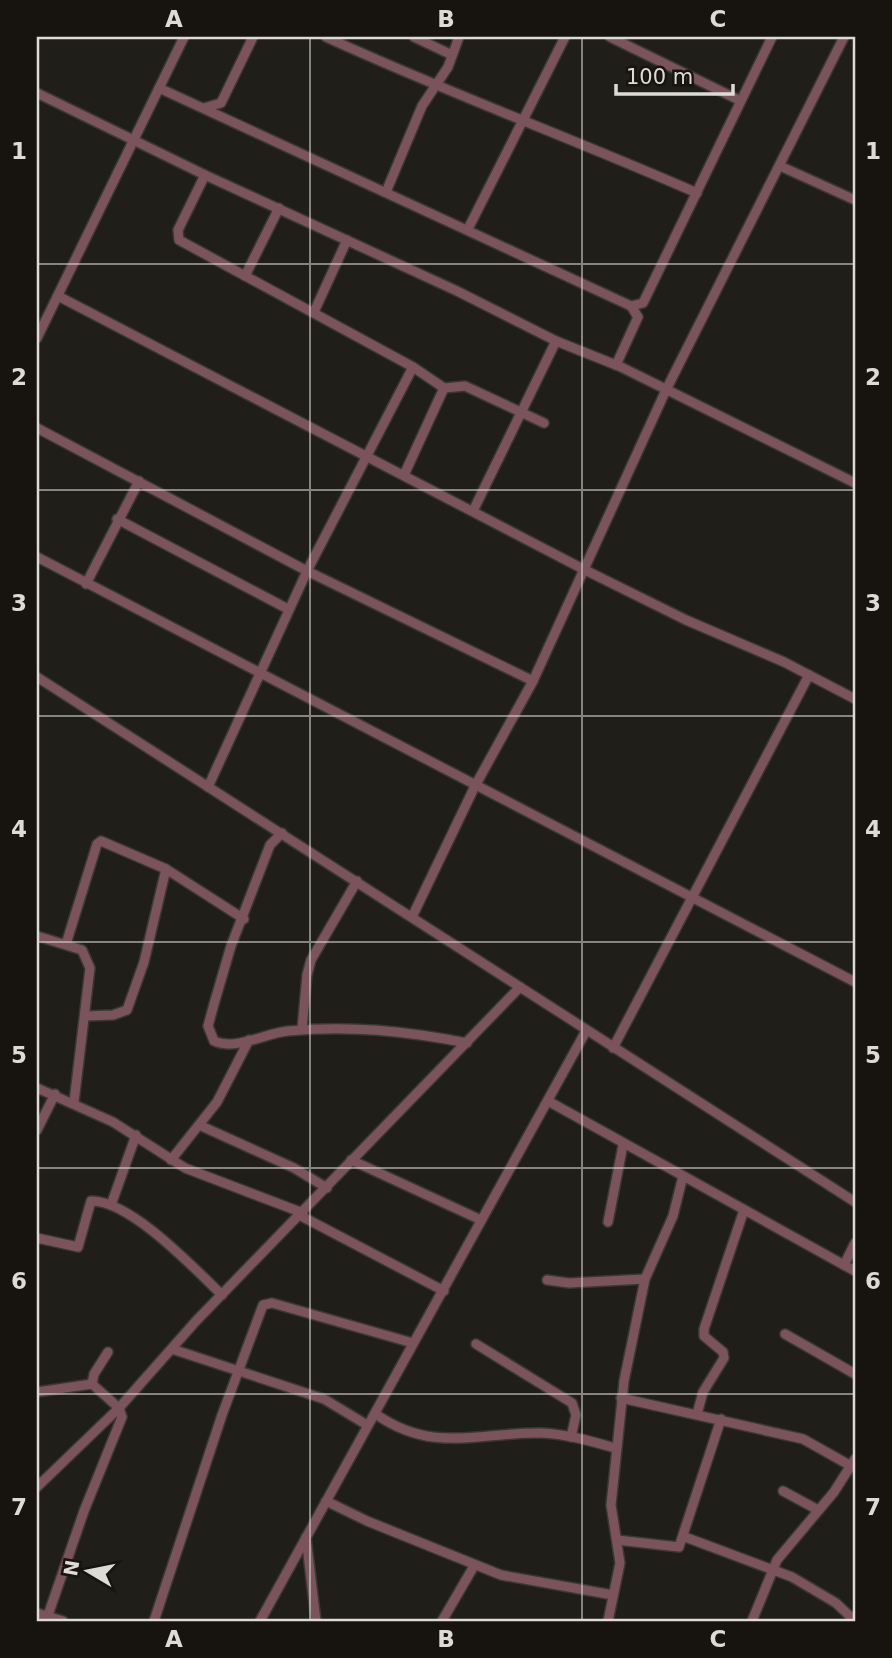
<svg xmlns="http://www.w3.org/2000/svg" width="892" height="1658" viewBox="0 0 892 1658" font-family="'DejaVu Sans',sans-serif">
<style>
.lines{fill:none;stroke-linecap:round;stroke-linejoin:round}
.street-casing{stroke:#3a3834;stroke-width:12}
.street{stroke:#7b535d;stroke-width:9}
.grid{fill:none;stroke:#dddbd8;stroke-width:2;stroke-opacity:0.55}
.neatline{fill:none;stroke:#dddbd8;stroke-width:2.5}
.grid-label{font-size:23px;text-anchor:middle;font-weight:bold;fill:#dddbd8}
</style>
<rect width="100%" height="100%" fill="#201e19"/>
<g class="lines">
<defs>
<g id="street">
<path d="M 326,37 C 448,93 574,139 697,193"/>
<path d="M 414,37 L 452,55"/>
<path d="M 610,37 L 739,100"/>
<path d="M 159,88 L 631,306"/>
<path d="M 37,93 L 205,175 L 457,291 L 556,341 L 621,367 L 855,483"/>
<path d="M 204,108 L 221,103 L 253,37"/>
<path d="M 780,166 L 855,200"/>
<path d="M 205,175 L 178,230 L 179,240 L 413,367 L 444,388 L 465,386 L 544,423"/>
<path d="M 386,192 L 422,106 L 448,67 L 459,37"/>
<path d="M 468,229 L 565,37"/>
<path d="M 245,276 L 279,208"/>
<path d="M 58,296 L 583,569 L 686,620 L 784,662 L 855,699"/>
<path d="M 314,312 L 347,240"/>
<path d="M 37,338 L 184,37"/>
<path d="M 616,365 L 638,317 L 631,306 L 643,303 L 772,37"/>
<path d="M 37,428 L 307,571 L 533,681"/>
<path d="M 404,475 L 444,388"/>
<path d="M 473,511 L 556,341"/>
<path d="M 117,519 L 288,609"/>
<path d="M 37,557 L 855,982"/>
<path d="M 86,584 L 139,481"/>
<path d="M 37,677 L 855,1202"/>
<path d="M 208,787 L 307,571 L 413,367"/>
<path d="M 282,833 L 270,845 L 231,946 L 214,1004 L 208,1026 L 214,1041 C 236,1051 265,1033 288,1031 C 349,1025 406,1031 467,1043"/>
<path d="M 412,917 L 475,786 L 533,681 L 666,390 L 844,37"/>
<path d="M 37,936 L 82,950 L 90,968 L 74,1102"/>
<path d="M 66,944 L 97,844 L 101,841 L 166,869 L 244,919"/>
<path d="M 86,1016 L 113,1015 L 127,1010 L 144,962 L 166,869"/>
<path d="M 302,1029 L 307,975 L 311,960 L 357,881"/>
<path d="M 613,1048 L 809,675"/>
<path d="M 37,1088 L 113,1122 L 185,1168 L 303,1213"/>
<path d="M 548,1101 L 844,1265"/>
<path d="M 199,1125 L 294,1168 L 327,1188"/>
<path d="M 37,1130 L 55,1094"/>
<path d="M 171,1160 L 217,1102 L 249,1040"/>
<path d="M 351,1160 L 481,1220"/>
<path d="M 111,1205 L 136,1135"/>
<path d="M 301,1216 L 444,1291"/>
<path d="M 608,1222 L 623,1145"/>
<path d="M 37,1238 L 78,1247 L 91,1201 C 130,1200 194,1268 222,1295"/>
<path d="M 855,1243 L 844,1265 L 855,1271"/>
<path d="M 547,1280 L 569,1283 L 645,1279"/>
<path d="M 785,1334 L 855,1374"/>
<path d="M 476,1344 L 572,1403 L 576,1415 L 571,1437"/>
<path d="M 172,1349 L 324,1399 L 367,1425"/>
<path d="M 92,1384 L 94,1374 L 108,1352"/>
<path d="M 37,1392 L 92,1384 L 119,1408 L 122,1417 L 84,1511 L 46,1621"/>
<path d="M 621,1398 L 803,1439 L 851,1466"/>
<path d="M 697,1414 L 703,1392 L 724,1358 L 723,1352 L 704,1336 L 704,1329 L 744,1210"/>
<path d="M 377,1415 C 434,1454 480,1432 541,1433 C 566,1434 591,1441 615,1448"/>
<path d="M 37,1487 L 119,1408 L 196,1321 L 520,987"/>
<path d="M 783,1491 L 818,1510"/>
<path d="M 326,1501 L 367,1521 L 501,1575 L 613,1595"/>
<path d="M 306,1537 L 316,1621"/>
<path d="M 685,1537 L 792,1577 L 836,1603 L 855,1621"/>
<path d="M 617,1540 L 679,1547 L 721,1419"/>
<path d="M 37,1613 L 63,1621"/>
<path d="M 154,1621 L 222,1415 L 263,1305 L 272,1303 L 413,1343"/>
<path d="M 260,1621 L 586,1031"/>
<path d="M 442,1621 L 474,1566"/>
<path d="M 608,1621 L 620,1563 L 611,1505 L 624,1381 L 645,1279 L 673,1216 L 683,1176"/>
<path d="M 752,1621 L 777,1560 L 834,1492 L 855,1459"/>
</g>
</defs>
<use href="#street" class="street-casing"/>
<use href="#street" class="street"/>
</g>
<path class="grid" d="M 310,37 L 310,1621M 582,37 L 582,1621M 37,264 L 855,264M 37,490 L 855,490M 37,716 L 855,716M 37,942 L 855,942M 37,1168 L 855,1168M 37,1394 L 855,1394"/>
<rect width="892" height="1658" fill="none" stroke="#171410" stroke-width="77"/>
<g transform="translate(88 1571) rotate(280)" stroke="#171410" stroke-width="5" paint-order="stroke">
<path d="M0-5L12 26L0 18L-12 26Z" fill="#dddbd8"/>
<text y="-10" font-size="19" font-weight="bold" text-anchor="middle" fill="#dddbd8">N</text>
</g>
<path d="M616 84v10h117v-10" fill="none" stroke="#dddbd8" stroke-width="3.5"/>
<text x="626" y="84" font-size="21" fill="#dddbd8" stroke="#171410" stroke-width="5" paint-order="stroke">100 m</text>
<rect x="38" y="38" width="816" height="1582" class="neatline"/>
<g class="grid-label">
<text x="174" y="27">A</text>
<text x="446" y="27">B</text>
<text x="718" y="27">C</text>
<text x="19" y="159">1</text>
<text x="873" y="159">1</text>
<text x="19" y="385">2</text>
<text x="873" y="385">2</text>
<text x="19" y="611">3</text>
<text x="873" y="611">3</text>
<text x="19" y="837">4</text>
<text x="873" y="837">4</text>
<text x="19" y="1063">5</text>
<text x="873" y="1063">5</text>
<text x="19" y="1289">6</text>
<text x="873" y="1289">6</text>
<text x="19" y="1515">7</text>
<text x="873" y="1515">7</text>
<text x="174" y="1647">A</text>
<text x="446" y="1647">B</text>
<text x="718" y="1647">C</text>
</g>
</svg>
